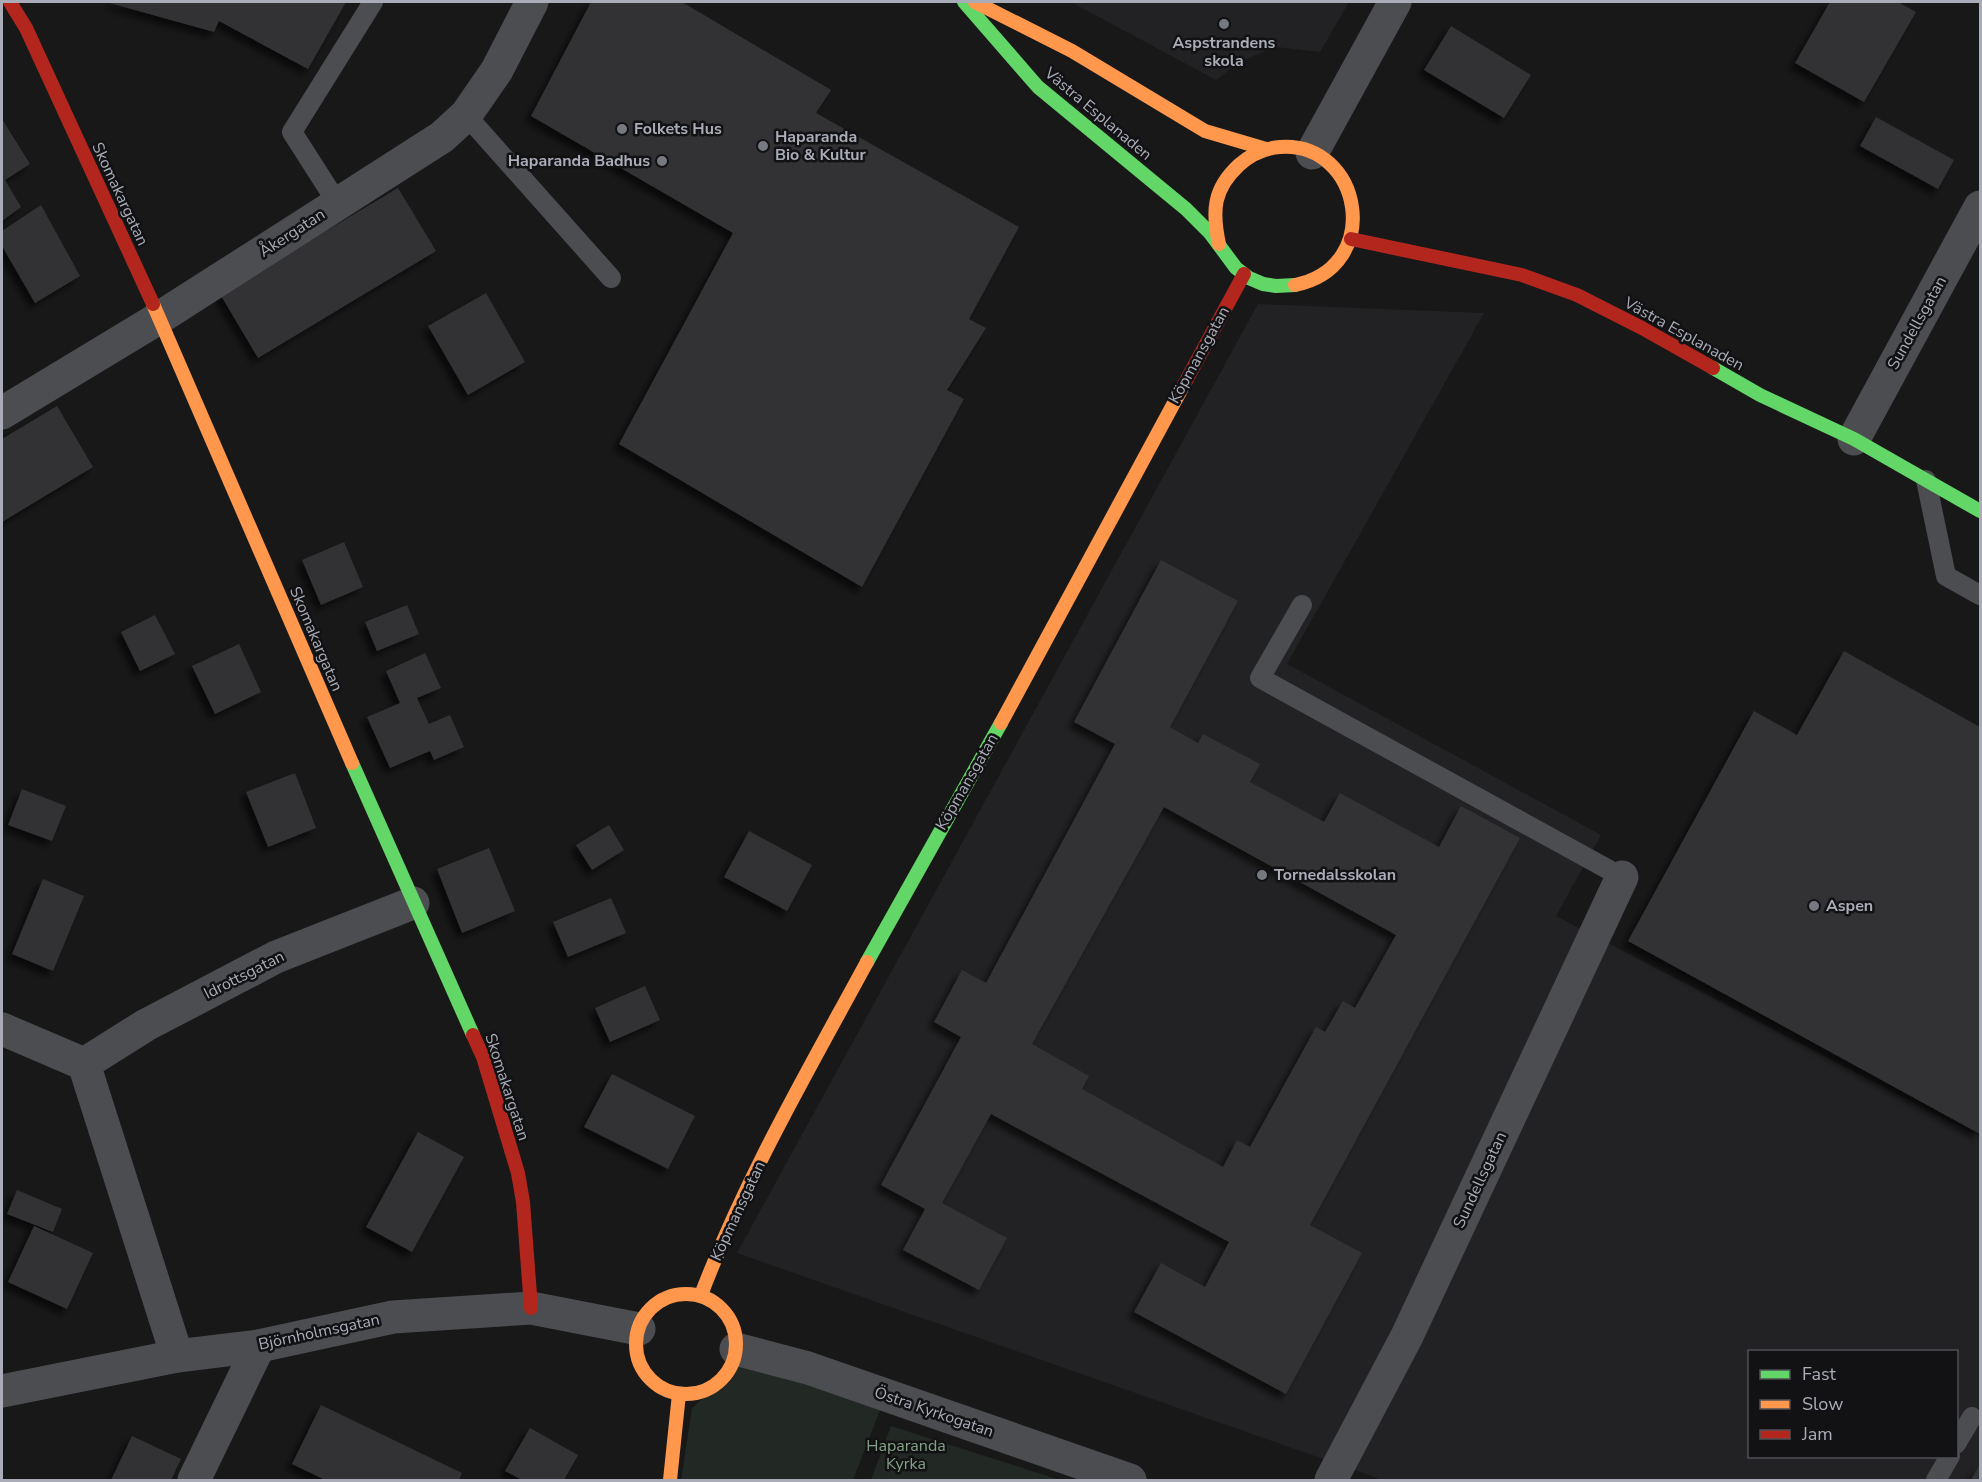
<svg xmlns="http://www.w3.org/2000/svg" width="1982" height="1482" viewBox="0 0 1982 1482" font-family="'Nunito Sans',sans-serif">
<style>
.built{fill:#222224;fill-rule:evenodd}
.green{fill:#222823}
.building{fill:#323234;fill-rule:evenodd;filter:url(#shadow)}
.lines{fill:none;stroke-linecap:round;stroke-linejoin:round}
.lane{stroke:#4c4d50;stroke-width:20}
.street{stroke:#4c4d50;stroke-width:33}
.fast{stroke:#63d668;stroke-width:14}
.slow{stroke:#ff974d;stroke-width:14}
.jam{stroke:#b3261e;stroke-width:14}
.poi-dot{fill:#777980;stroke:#121214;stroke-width:2}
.labels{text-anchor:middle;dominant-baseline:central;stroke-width:5;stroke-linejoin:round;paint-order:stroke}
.poi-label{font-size:16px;font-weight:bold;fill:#aaadb8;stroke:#121214;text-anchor:start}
.street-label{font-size:16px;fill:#aaadb8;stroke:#121214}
.park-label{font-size:16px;fill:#83a187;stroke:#121214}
</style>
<defs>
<filter id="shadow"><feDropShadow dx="-5.5" dy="5.5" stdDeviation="3" flood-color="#0009"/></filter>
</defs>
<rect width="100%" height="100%" fill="#181818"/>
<g class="built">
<path d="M 1071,2 L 1349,2 L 1320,52 L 1276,47 L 1241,61 L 1216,80 Z"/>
<path d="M 1258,304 L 1484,313 L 1287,664 L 1601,835 L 1556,916 L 1980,1137 L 1980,1480 L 1383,1480 L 737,1253 ZM 1750,1352 L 1956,1352 L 1956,1456 L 1750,1456 Z"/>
</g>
<g class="green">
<path d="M 744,1362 L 882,1405 L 853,1480 L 681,1480 L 692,1408 Z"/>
<path d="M 891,1426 L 1060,1480 L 871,1480 Z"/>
</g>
<g class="building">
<path d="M 106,2 L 346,2 L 308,69 L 219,21 L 214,32 Z"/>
<path d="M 591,2 L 682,2 L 831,90 L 816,113 L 1019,227 L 969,319 L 986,328 L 947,390 L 964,399 L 862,587 L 619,444 L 733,233 L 531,116 Z"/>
<path d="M 1830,2 L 1898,2 L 1916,12 L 1864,102 L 1795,63 Z"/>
<path d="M 1451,26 L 1531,75 L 1504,118 L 1424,70 Z"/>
<path d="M 1876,117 L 1954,160 L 1938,189 L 1860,146 Z"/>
<path d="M 2,119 L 30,164 L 5,180 L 21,207 L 2,221 Z"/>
<path d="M 398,188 L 436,251 L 258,358 L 220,294 Z"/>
<path d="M 41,205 L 80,276 L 35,303 L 2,246 L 2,231 Z"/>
<path d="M 486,293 L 525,362 L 468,395 L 428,326 Z"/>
<path d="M 57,406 L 93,467 L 2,522 L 2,439 Z"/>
<path d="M 344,542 L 363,587 L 321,605 L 302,560 Z"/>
<path d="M 1161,560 L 1238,601 L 1170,727 L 1198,743 L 1203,734 L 1260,764 L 1250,782 L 1324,822 L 1340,793 L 1439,847 L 1461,806 L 1520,838 L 1310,1225 L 1362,1253 L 1286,1394 L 1134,1312 L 1161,1263 L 1205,1287 L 1229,1242 L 991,1114 L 942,1203 L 1007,1238 L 979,1290 L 903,1250 L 925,1209 L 881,1185 L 961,1037 L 934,1022 L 962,970 L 986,983 L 1115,744 L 1074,722 ZM 1164,807 L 1396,935 L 1355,1008 L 1343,1001 L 1325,1032 L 1316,1027 L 1250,1147 L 1237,1140 L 1223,1167 L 1082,1089 L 1089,1076 L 1032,1044 Z"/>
<path d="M 407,605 L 419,634 L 377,651 L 365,622 Z"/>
<path d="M 155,615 L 175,654 L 140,671 L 121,632 Z"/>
<path d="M 239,644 L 261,692 L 215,714 L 192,666 Z"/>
<path d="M 1844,651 L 1980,727 L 1980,1134 L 1628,941 L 1754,711 L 1797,735 Z"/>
<path d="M 425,653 L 441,688 L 417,698 L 429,724 L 450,715 L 464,747 L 434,760 L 430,751 L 390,768 L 367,717 L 400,703 L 386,671 Z"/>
<path d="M 295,773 L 316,828 L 268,847 L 246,792 Z"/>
<path d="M 22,789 L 66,806 L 52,841 L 8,825 Z"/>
<path d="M 609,825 L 624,850 L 592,870 L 576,845 Z"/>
<path d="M 749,831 L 812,865 L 787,911 L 724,877 Z"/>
<path d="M 489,848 L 515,911 L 462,933 L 437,869 Z"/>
<path d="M 43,879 L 84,896 L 53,971 L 12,954 Z"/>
<path d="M 611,898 L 626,933 L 568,957 L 553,922 Z"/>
<path d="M 645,986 L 660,1020 L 610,1042 L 595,1008 Z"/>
<path d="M 612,1074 L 695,1116 L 668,1169 L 584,1127 Z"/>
<path d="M 418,1132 L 464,1157 L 412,1252 L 366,1227 Z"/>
<path d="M 17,1190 L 62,1209 L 53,1232 L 7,1214 Z"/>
<path d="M 34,1226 L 93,1253 L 67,1309 L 8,1282 Z"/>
<path d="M 321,1405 L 462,1473 L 459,1480 L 325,1480 L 292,1464 Z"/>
<path d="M 530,1428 L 578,1455 L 564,1480 L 522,1480 L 505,1471 Z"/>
<path d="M 132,1436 L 181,1459 L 171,1480 L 111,1480 Z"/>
<path d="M 1980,1464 L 1980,1480 L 1971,1480 Z"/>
</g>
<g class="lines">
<g class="lane">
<path d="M 466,115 L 611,278"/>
<path d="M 338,204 L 292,132 L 373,2"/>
<path d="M 1926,480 L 1946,576 L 1980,595"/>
<path d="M 1302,605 L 1260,678 L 1622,877"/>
<path d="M 1956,1444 L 1972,1417"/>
<path d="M 1936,1480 L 1950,1456"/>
</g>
<g class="street">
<path d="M 1312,153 L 1395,2"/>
<path d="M 2,413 L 159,318 L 442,137 L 466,115 L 497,70 L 532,2"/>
<path d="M 1854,439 L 1980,207"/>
<path d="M 2,1029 L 84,1064"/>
<path d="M 736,1349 L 808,1368 L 1130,1480"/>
<path d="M 177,1356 L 84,1064 L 146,1025 L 276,957 L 413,903"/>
<path d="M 2,1391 L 177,1356 L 259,1346 L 393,1317 L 531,1308 L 639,1329"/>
<path d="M 194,1480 L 259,1346"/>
<path d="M 1331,1480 L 1407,1336 L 1622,877"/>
</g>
<g class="fast">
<path d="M 964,2 L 1038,87 L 1186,209 L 1210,233 L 1236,268 L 1249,278 L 1263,284 L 1276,286 L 1295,285"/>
<path d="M 1713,368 L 1760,395 L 1854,439 L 1980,511"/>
<path d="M 352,763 L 473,1035"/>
<path d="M 867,962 L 1001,723"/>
</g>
<g class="slow">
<path d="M 975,2 L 1072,51 L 1205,131 L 1266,149"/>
<path d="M 1219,244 C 1212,211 1213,189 1239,165 C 1250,155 1265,148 1280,147 C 1362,141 1385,267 1295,285"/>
<path d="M 153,304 L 352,763"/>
<path d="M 1001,723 L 1181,390"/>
<circle cx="686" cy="1344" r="50"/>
<path d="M 701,1295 C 745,1179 808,1071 867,962"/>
<path d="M 670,1480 L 679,1394"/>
</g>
<g class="jam">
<path d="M 10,2 L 26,28 L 153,304"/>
<path d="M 1351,239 L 1522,275 L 1577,295 L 1642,328 L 1713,368"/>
<path d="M 1181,390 L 1244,274"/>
<path d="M 473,1035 L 483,1057 L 518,1173 L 523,1202 L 531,1308"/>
</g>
</g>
<g class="poi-dot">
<circle cx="1224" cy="24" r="6"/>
<circle cx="622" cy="129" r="6"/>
<circle cx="763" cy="146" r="6"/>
<circle cx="662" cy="161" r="6"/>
<circle cx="1262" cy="875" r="6"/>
<circle cx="1814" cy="906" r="6"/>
</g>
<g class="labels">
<g class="poi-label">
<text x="1224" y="43" text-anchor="middle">Aspstrandens<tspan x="1224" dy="18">skola</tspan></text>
<text x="634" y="129">Folkets Hus</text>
<text x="775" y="137">Haparanda<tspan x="775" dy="18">Bio &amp; Kultur</tspan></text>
<text x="650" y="161" text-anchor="end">Haparanda Badhus</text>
<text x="1274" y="875">Tornedalsskolan</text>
<text x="1826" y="906">Aspen</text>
</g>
<g class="street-label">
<text transform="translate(1098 114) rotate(40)">Västra Esplanaden</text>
<text transform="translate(120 194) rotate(65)">Skomakargatan</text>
<text transform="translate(292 233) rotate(-33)">Åkergatan</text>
<text transform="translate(1917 323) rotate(-61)">Sundellsgatan</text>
<text transform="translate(1684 334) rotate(29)">Västra Esplanaden</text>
<text transform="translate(1199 355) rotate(-61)">Köpmansgatan</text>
<text transform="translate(316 639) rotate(67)">Skomakargatan</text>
<text transform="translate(967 782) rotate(-60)">Köpmansgatan</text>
<text transform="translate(244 975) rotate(-27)">Idrottsgatan</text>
<text transform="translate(507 1087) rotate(72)">Skomakargatan</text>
<text transform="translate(1480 1180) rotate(-65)">Sundellsgatan</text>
<text transform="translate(738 1211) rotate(-65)">Köpmansgatan</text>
<text transform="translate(319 1332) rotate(-12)">Björnholmsgatan</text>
<text transform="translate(934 1412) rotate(19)">Östra Kyrkogatan</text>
</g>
<g class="park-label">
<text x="906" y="1446">Haparanda<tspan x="906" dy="18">Kyrka</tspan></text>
</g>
</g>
<rect width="1982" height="1482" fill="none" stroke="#aaadb8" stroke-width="6"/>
<rect x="1748" y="1350" width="210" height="108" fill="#121214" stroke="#4f5056" stroke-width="1.5"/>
<rect x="1760" y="1370" width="30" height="9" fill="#63d668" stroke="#4f5056" stroke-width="1.5"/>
<text x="1802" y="1380" font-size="18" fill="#aaadb8">Fast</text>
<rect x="1760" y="1400" width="30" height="9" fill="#ff974d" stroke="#4f5056" stroke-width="1.5"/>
<text x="1802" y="1410" font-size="18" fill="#aaadb8">Slow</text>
<rect x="1760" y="1430" width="30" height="9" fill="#b3261e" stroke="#4f5056" stroke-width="1.5"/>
<text x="1802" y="1440" font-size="18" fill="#aaadb8">Jam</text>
</svg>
